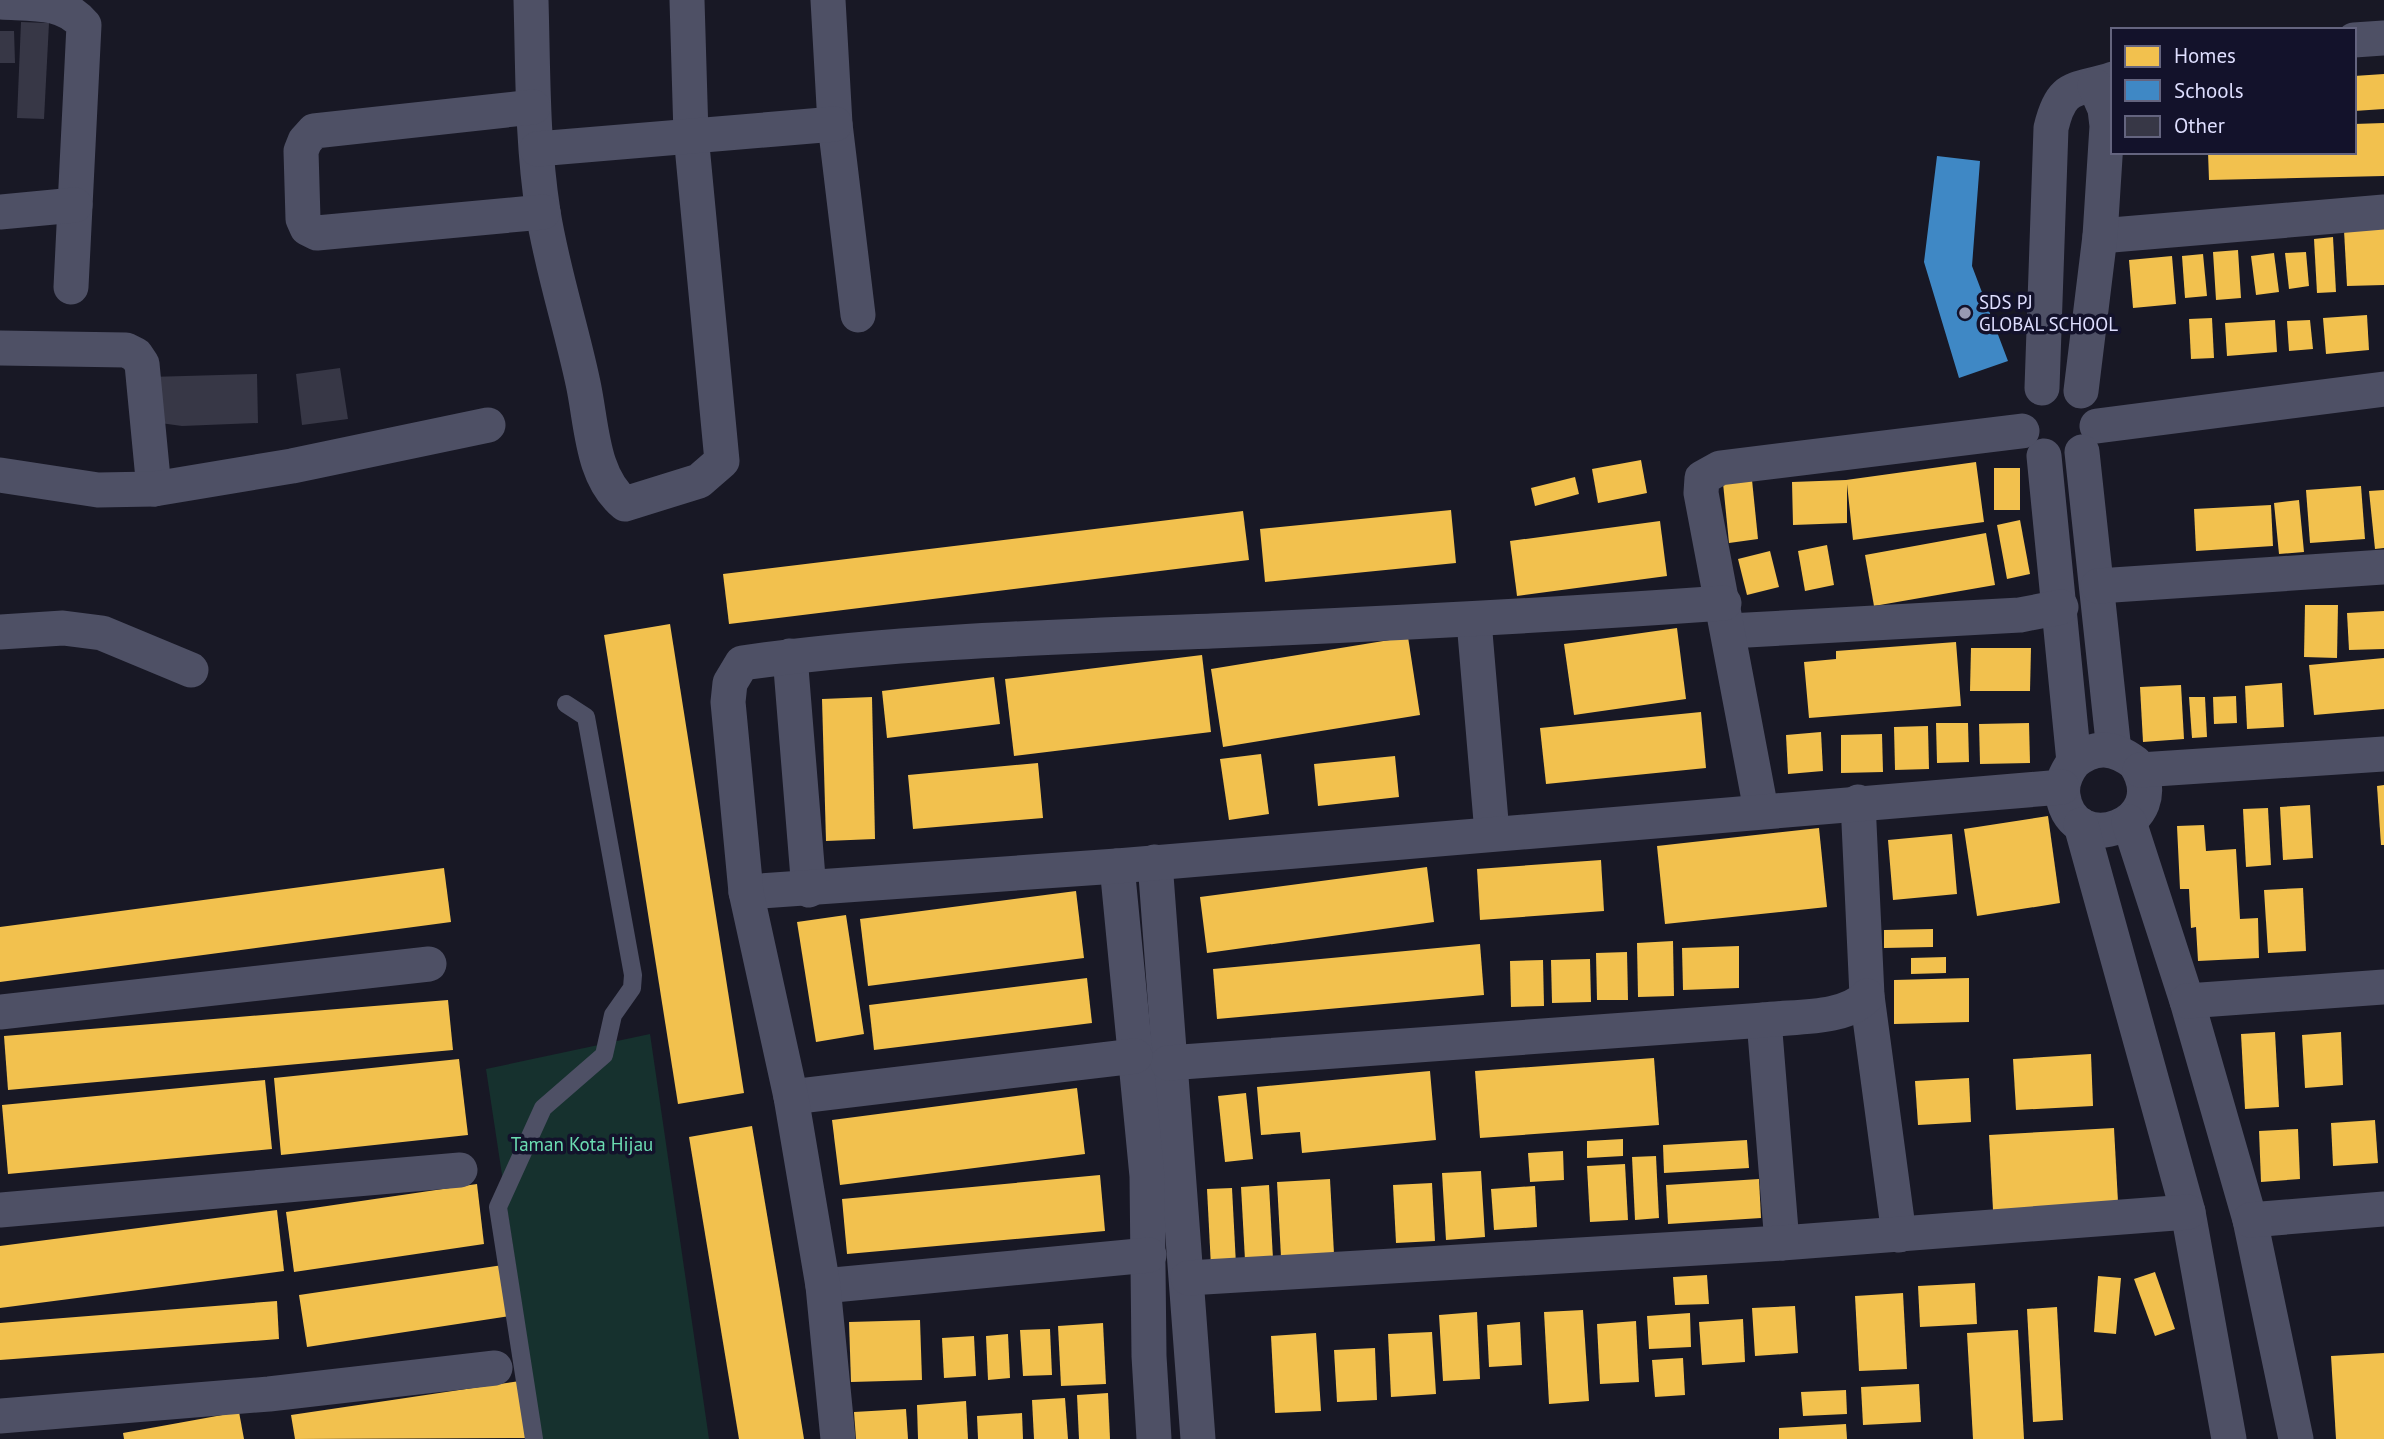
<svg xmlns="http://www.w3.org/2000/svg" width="2384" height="1439" viewBox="0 0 2384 1439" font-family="'PT Sans',sans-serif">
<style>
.green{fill:#16312e}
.homes{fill:#f2c14e}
.schools{fill:#3f88c5}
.building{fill:#373746}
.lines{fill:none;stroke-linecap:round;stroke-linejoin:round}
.lane{stroke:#4e5065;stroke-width:18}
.street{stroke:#4e5065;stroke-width:35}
.poi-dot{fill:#9999b2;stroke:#13122b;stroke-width:2.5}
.labels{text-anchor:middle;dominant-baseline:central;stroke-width:7;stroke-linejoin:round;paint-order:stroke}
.poi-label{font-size:19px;fill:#dedefe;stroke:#13122b;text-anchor:start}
.park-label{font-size:19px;fill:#6bdcb1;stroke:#13122b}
</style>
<rect width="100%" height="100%" fill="#181825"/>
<path class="green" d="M 650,1034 L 709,1439 L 542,1439 L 486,1069 Z"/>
<g class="homes">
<path d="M 2384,74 L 2384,109 L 2354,111 L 2354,76 Z"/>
<path d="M 2384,123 L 2384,176 L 2209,180 L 2208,152 L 2354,152 L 2354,124 Z"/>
<path d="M 2384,228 L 2384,285 L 2347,286 L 2344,230 Z"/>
<path d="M 2333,237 L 2336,292 L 2317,293 L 2314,239 Z"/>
<path d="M 2238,250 L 2241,298 L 2216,300 L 2213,252 Z"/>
<path d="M 2306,252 L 2309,286 L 2289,289 L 2285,253 Z"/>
<path d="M 2274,253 L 2279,292 L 2256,295 L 2251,256 Z"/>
<path d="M 2203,254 L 2207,296 L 2185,298 L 2182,256 Z"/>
<path d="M 2172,256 L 2176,304 L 2133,308 L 2129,260 Z"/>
<path d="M 2367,315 L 2369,350 L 2326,354 L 2323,318 Z"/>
<path d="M 2212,318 L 2214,358 L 2191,359 L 2189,319 Z"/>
<path d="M 2275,320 L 2277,352 L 2227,356 L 2225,323 Z"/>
<path d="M 2310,320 L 2313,349 L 2289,351 L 2287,321 Z"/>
<path d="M 1641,460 L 1647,493 L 1598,503 L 1592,469 Z"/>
<path d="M 1976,462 L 1984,522 L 1853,540 L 1847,484 L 1847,523 L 1793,525 L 1792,482 L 1846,480 Z"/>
<rect x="1994" y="468" width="26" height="42"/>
<path d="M 1575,477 L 1579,494 L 1535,506 L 1531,488 Z"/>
<path d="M 1752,480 L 1758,539 L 1729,543 L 1723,483 Z"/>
<path d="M 2361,486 L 2365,539 L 2310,543 L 2306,490 Z"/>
<path d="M 2384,490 L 2384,548 L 2375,549 L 2369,491 Z"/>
<path d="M 2299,500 L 2304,552 L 2279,554 L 2274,503 Z"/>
<path d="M 2271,505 L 2273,546 L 2196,551 L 2194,509 Z"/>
<path d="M 1451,510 L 1456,563 L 1265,582 L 1260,529 Z"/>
<path d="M 1243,511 L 1249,560 L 729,624 L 723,574 Z"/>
<path d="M 2020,520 L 2030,574 L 2007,579 L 1997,525 Z"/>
<path d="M 1660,521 L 1667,576 L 1517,596 L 1510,541 Z"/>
<path d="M 1986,533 L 1995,585 L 1874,606 L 1865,555 Z"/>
<path d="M 1827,545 L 1834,585 L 1805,591 L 1798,551 Z"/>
<path d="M 1770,551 L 1779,587 L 1747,595 L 1738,559 Z"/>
<path d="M 2305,605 L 2338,605 L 2337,658 L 2304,657 Z"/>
<path d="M 2384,611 L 2384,649 L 2349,650 L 2347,613 Z"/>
<path d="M 670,624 L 744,1093 L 678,1104 L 604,635 Z"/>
<path d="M 1677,628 L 1686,699 L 1574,715 L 1564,644 Z"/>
<path d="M 1408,637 L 1420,715 L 1223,747 L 1211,669 Z"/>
<path d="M 1956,642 L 1961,706 L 1809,718 L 1804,662 L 1836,659 L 1836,651 Z"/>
<path d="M 1971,648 L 2031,648 L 2030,691 L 1970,691 Z"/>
<path d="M 1202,655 L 1211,732 L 1014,756 L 1005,679 Z"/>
<path d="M 2384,658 L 2384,709 L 2314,715 L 2309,665 Z"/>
<path d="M 994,677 L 1000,724 L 887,738 L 882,691 Z"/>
<path d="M 2282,683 L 2284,727 L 2247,729 L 2245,686 Z"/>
<path d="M 2181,685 L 2184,739 L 2143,742 L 2140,687 Z"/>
<path d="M 2236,696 L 2237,723 L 2214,724 L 2213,697 Z"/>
<path d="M 872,697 L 875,839 L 826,841 L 822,699 Z"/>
<path d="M 2189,697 L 2205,697 L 2207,737 L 2192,738 Z"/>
<path d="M 1701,712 L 1706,768 L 1546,784 L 1540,728 Z"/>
<path d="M 1936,723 L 1968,723 L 1969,762 L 1937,763 Z"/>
<path d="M 2029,723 L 2030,763 L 1980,764 L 1979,724 Z"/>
<path d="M 1928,726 L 1929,769 L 1895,770 L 1894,727 Z"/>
<path d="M 1821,732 L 1823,771 L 1788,774 L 1786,735 Z"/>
<path d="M 1882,734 L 1883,772 L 1841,773 L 1841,735 Z"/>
<path d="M 1261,754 L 1269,814 L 1229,820 L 1220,759 Z"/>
<path d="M 1395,756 L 1399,797 L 1318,806 L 1314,764 Z"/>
<path d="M 1038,763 L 1043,818 L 913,829 L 908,775 Z"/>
<path d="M 2384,785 L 2384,845 L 2381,845 L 2377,786 Z"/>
<path d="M 2310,805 L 2313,858 L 2283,860 L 2280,807 Z"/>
<path d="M 2268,808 L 2271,865 L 2246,867 L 2243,809 Z"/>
<path d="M 2048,816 L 2060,903 L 1977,916 L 1964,829 Z"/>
<path d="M 2204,825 L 2206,851 L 2236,849 L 2240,919 L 2258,918 L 2259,958 L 2198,961 L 2196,927 L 2191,928 L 2189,889 L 2180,889 L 2177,826 Z"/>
<path d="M 1819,828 L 1827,907 L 1665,924 L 1657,846 Z"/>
<path d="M 1952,834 L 1957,894 L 1893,900 L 1888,840 Z"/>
<path d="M 1601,860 L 1604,911 L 1480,920 L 1477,869 Z"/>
<path d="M 1427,867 L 1434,922 L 1207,953 L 1200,897 Z"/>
<path d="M 444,868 L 451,922 L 0,982 L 0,927 Z"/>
<path d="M 2303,888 L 2306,951 L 2268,953 L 2264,890 Z"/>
<path d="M 1076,891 L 1084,958 L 868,986 L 860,919 Z"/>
<path d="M 846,915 L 864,1034 L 816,1042 L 797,922 Z"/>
<path d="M 1933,929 L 1933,947 L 1884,948 L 1884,930 Z"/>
<path d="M 1673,941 L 1674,996 L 1638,997 L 1637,943 Z"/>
<path d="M 1480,944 L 1484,995 L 1217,1019 L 1213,969 Z"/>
<path d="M 1739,946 L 1739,988 L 1683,990 L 1682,948 Z"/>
<path d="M 1627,952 L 1628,1000 L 1597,1000 L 1596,953 Z"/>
<path d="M 1946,957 L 1946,973 L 1911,974 L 1911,958 Z"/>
<path d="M 1590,959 L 1591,1002 L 1552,1003 L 1551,960 Z"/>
<path d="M 1543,960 L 1544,1006 L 1511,1007 L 1510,961 Z"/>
<path d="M 1087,978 L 1092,1023 L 874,1050 L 869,1005 Z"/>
<path d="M 1969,978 L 1969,1022 L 1894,1024 L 1894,980 Z"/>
<path d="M 448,1000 L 453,1050 L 8,1090 L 4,1036 Z"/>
<path d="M 2275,1032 L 2279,1107 L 2245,1109 L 2241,1034 Z"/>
<path d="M 2341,1032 L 2343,1085 L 2305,1088 L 2302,1035 Z"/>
<path d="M 2091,1054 L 2093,1106 L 2016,1110 L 2013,1059 Z"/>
<path d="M 1654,1058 L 1659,1125 L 1480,1138 L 1475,1071 Z"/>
<path d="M 459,1059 L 468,1135 L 281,1155 L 274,1078 Z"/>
<path d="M 1430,1071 L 1436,1140 L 1302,1153 L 1300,1132 L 1261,1135 L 1257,1087 Z"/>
<path d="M 1969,1078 L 1971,1122 L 1918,1125 L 1915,1081 Z"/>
<path d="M 265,1080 L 272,1149 L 8,1174 L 2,1105 Z"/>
<path d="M 1077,1088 L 1085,1154 L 840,1185 L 832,1120 Z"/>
<path d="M 1246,1093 L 1253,1159 L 1225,1162 L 1218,1096 Z"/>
<path d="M 2375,1120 L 2378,1163 L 2333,1166 L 2331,1123 Z"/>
<path d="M 752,1126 L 780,1291 L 804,1439 L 739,1439 L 689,1137 Z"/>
<path d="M 2114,1128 L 2118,1202 L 1993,1210 L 1989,1135 Z"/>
<path d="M 2298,1129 L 2300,1179 L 2261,1182 L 2259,1131 Z"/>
<path d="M 1623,1139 L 1623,1156 L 1587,1158 L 1587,1141 Z"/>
<path d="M 1747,1140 L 1749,1168 L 1664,1173 L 1663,1145 Z"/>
<path d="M 1563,1151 L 1564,1180 L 1530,1182 L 1528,1153 Z"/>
<path d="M 1656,1156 L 1659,1218 L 1635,1220 L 1632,1157 Z"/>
<path d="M 1625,1164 L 1628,1220 L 1590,1222 L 1587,1166 Z"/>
<path d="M 1481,1171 L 1485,1237 L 1446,1240 L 1442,1173 Z"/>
<path d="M 1100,1175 L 1105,1231 L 847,1254 L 842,1199 Z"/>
<path d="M 1330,1179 L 1334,1254 L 1281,1257 L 1277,1182 Z"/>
<path d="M 1759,1179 L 1761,1218 L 1668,1224 L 1666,1185 Z"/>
<path d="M 1432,1183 L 1435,1241 L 1396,1243 L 1393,1185 Z"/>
<path d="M 477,1184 L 484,1244 L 294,1272 L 286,1212 Z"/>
<path d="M 1269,1185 L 1273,1259 L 1245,1260 L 1241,1187 Z"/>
<path d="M 1535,1186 L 1537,1227 L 1494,1230 L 1491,1189 Z"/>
<path d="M 1232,1188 L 1236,1265 L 1211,1267 L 1207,1189 Z"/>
<path d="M 277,1210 L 284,1271 L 0,1308 L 0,1246 Z"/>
<path d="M 503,1265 L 510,1316 L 307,1347 L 299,1295 Z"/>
<path d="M 2155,1272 L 2175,1329 L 2155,1336 L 2134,1279 Z"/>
<path d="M 1707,1275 L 1709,1304 L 1675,1305 L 1673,1277 Z"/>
<path d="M 2098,1276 L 2121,1278 L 2116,1334 L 2094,1332 Z"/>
<path d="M 1975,1283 L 1977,1324 L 1920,1327 L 1918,1286 Z"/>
<path d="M 1903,1293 L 1907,1369 L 1859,1371 L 1855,1296 Z"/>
<path d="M 277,1301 L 279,1339 L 0,1360 L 0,1323 Z"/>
<path d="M 1795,1306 L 1798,1353 L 1755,1356 L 1752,1308 Z"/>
<path d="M 2057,1307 L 2063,1420 L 2033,1422 L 2027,1309 Z"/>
<path d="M 1583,1310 L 1589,1401 L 1549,1404 L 1544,1312 Z"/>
<path d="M 1477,1312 L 1480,1379 L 1443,1381 L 1439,1315 Z"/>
<path d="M 1690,1313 L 1691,1347 L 1649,1349 L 1647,1316 Z"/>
<path d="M 1743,1319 L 1745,1362 L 1702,1365 L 1699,1322 Z"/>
<path d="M 920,1320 L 922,1380 L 851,1382 L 849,1322 Z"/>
<path d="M 1636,1321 L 1639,1382 L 1600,1384 L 1597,1324 Z"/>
<path d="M 1520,1322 L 1522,1365 L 1489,1367 L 1487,1325 Z"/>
<path d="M 1103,1323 L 1106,1384 L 1061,1386 L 1058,1326 Z"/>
<path d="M 1050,1329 L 1052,1375 L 1023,1376 L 1020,1330 Z"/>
<path d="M 2018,1330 L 2024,1439 L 1973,1439 L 1967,1333 Z"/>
<path d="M 1432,1332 L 1436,1394 L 1391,1397 L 1388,1334 Z"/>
<path d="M 1316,1333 L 1321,1411 L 1275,1413 L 1271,1336 Z"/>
<path d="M 1008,1334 L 1010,1378 L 988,1380 L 986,1336 Z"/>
<path d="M 974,1336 L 976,1376 L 944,1378 L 942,1338 Z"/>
<path d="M 1375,1348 L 1377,1400 L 1337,1402 L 1334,1350 Z"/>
<path d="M 2384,1353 L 2384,1439 L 2336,1439 L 2331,1356 Z"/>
<path d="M 1683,1358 L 1685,1395 L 1655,1397 L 1652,1360 Z"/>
<path d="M 520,1381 L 528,1438 L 295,1439 L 291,1415 Z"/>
<path d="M 1919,1384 L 1921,1422 L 1863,1425 L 1861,1387 Z"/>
<path d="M 1846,1390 L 1847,1414 L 1803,1416 L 1801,1392 Z"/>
<path d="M 1108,1393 L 1110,1439 L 1079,1439 L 1077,1395 Z"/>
<path d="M 1065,1398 L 1068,1439 L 1034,1439 L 1032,1400 Z"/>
<path d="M 966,1401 L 968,1439 L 918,1439 L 917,1405 Z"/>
<path d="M 906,1409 L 908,1439 L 856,1439 L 854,1412 Z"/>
<path d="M 239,1412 L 244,1439 L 124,1439 L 123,1433 Z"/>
<path d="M 1022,1413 L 1023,1439 L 978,1439 L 977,1416 Z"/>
<path d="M 1846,1424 L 1847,1439 L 1779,1439 L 1779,1428 Z"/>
</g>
<path class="schools" d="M 1937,156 L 1980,161 L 1972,266 L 2008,361 L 1959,378 L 1924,262 Z"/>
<g class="building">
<path d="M 21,22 L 49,23 L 44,119 L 17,118 Z"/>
<path d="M 0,31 L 14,31 L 15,63 L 0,63 Z"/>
<path d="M 340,368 L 348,419 L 302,425 L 296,374 Z"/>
<path d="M 257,374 L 258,423 L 182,426 L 153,422 L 149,377 Z"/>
</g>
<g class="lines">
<path class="lane" d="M 534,1439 L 498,1207 L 543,1108 L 604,1055 L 613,1015 L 632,988 L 633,975 L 586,717 L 566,704"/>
<g class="street">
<path d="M 531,0 C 533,70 532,142 543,212 C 552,269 571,326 583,383 C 592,424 591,476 625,504 L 699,481 L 722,461 L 691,135 L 687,0"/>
<path d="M 828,0 L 835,124 L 858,315"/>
<path d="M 0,2 C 31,4 64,0 84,25 L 71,287"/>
<path d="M 2354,40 L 2384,38"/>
<path d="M 533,107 L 314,131 L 305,141 L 301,151 L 303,219 L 307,228 L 317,233 L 543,212"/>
<path d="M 537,149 L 835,124"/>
<path d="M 0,212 L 75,205"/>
<path d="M 2100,236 L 2384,212"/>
<path d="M 0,348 L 126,350 L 136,355 L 142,364 L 154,489"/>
<path d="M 2042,388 L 2051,128 C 2062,82 2075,92 2113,79"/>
<path d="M 2081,391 L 2100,236 L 2107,126 L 2105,109 L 2095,86"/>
<path d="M 2097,426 L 2384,389"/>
<path d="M 2082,452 L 2114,751"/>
<path d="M 2044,456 L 2074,762 C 2066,772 2061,783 2063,796 C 2072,860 2176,825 2135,763 C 2114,747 2095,745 2074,762"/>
<path d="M 0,475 L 98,490 L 154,489 L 292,466 L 488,425"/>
<path d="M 2098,586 L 2384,567"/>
<path d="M 1474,621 L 1492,833"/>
<path d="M 1729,631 L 2020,615 L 2061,607"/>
<path d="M 0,632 L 63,628 L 102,633 L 191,670"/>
<path d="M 790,656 L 809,890"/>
<path d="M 2140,770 L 2384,754"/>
<path d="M 1858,802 L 1867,996 L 1899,1235"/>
<path d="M 1761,810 L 1701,493 L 1702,478 L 1720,468 L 2022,431"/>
<path d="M 2129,822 L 2187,1001 L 2250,1220 L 2296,1439"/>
<path d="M 2081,825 L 2188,1212 L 2229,1439"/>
<path d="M 1155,862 L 1198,1439"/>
<path d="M 1117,866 L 1147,1176 L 1149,1356 L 1154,1439"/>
<path d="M 746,892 L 1117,866 L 2062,787"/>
<path d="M 2187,1001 L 2384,987"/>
<path d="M 0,1012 L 429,964"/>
<path d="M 1764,1020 L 1782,1243"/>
<path d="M 1168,1063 L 1764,1020 C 1795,1016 1845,1020 1867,996"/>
<path d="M 791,1097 L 1135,1056"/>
<path d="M 0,1210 L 460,1170"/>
<path d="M 2250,1220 L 2384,1209"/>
<path d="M 1188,1278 L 1782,1243 L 2188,1212"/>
<path d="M 823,1286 L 1149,1255"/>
<path d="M 0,1416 L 269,1394 L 495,1368"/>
<path d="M 838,1439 L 823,1286 L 791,1097 L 746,892 L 728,702 L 730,683 L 742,663 C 897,641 1056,637 1212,631 C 1383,624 1553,615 1724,603"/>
</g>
</g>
<circle class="poi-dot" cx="1965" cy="313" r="7"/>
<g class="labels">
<g class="poi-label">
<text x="1979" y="302">SDS PJ<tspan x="1979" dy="22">GLOBAL SCHOOL</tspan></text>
</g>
<g class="park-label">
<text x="582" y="1144">Taman Kota Hijau</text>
</g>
</g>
<rect x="2111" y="28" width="245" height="126" fill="#13122b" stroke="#64647f" stroke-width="2"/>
<rect x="2125" y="46" width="35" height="21" fill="#f2c14e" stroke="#64647f" stroke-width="2"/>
<text x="2174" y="63" font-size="21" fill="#dedefe">Homes</text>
<rect x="2125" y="80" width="35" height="21" fill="#3f88c5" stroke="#64647f" stroke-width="2"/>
<text x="2174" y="98" font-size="21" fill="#dedefe">Schools</text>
<rect x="2125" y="116" width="35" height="21" fill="#373746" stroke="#64647f" stroke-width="2"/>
<text x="2174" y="133" font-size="21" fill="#dedefe">Other</text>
</svg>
